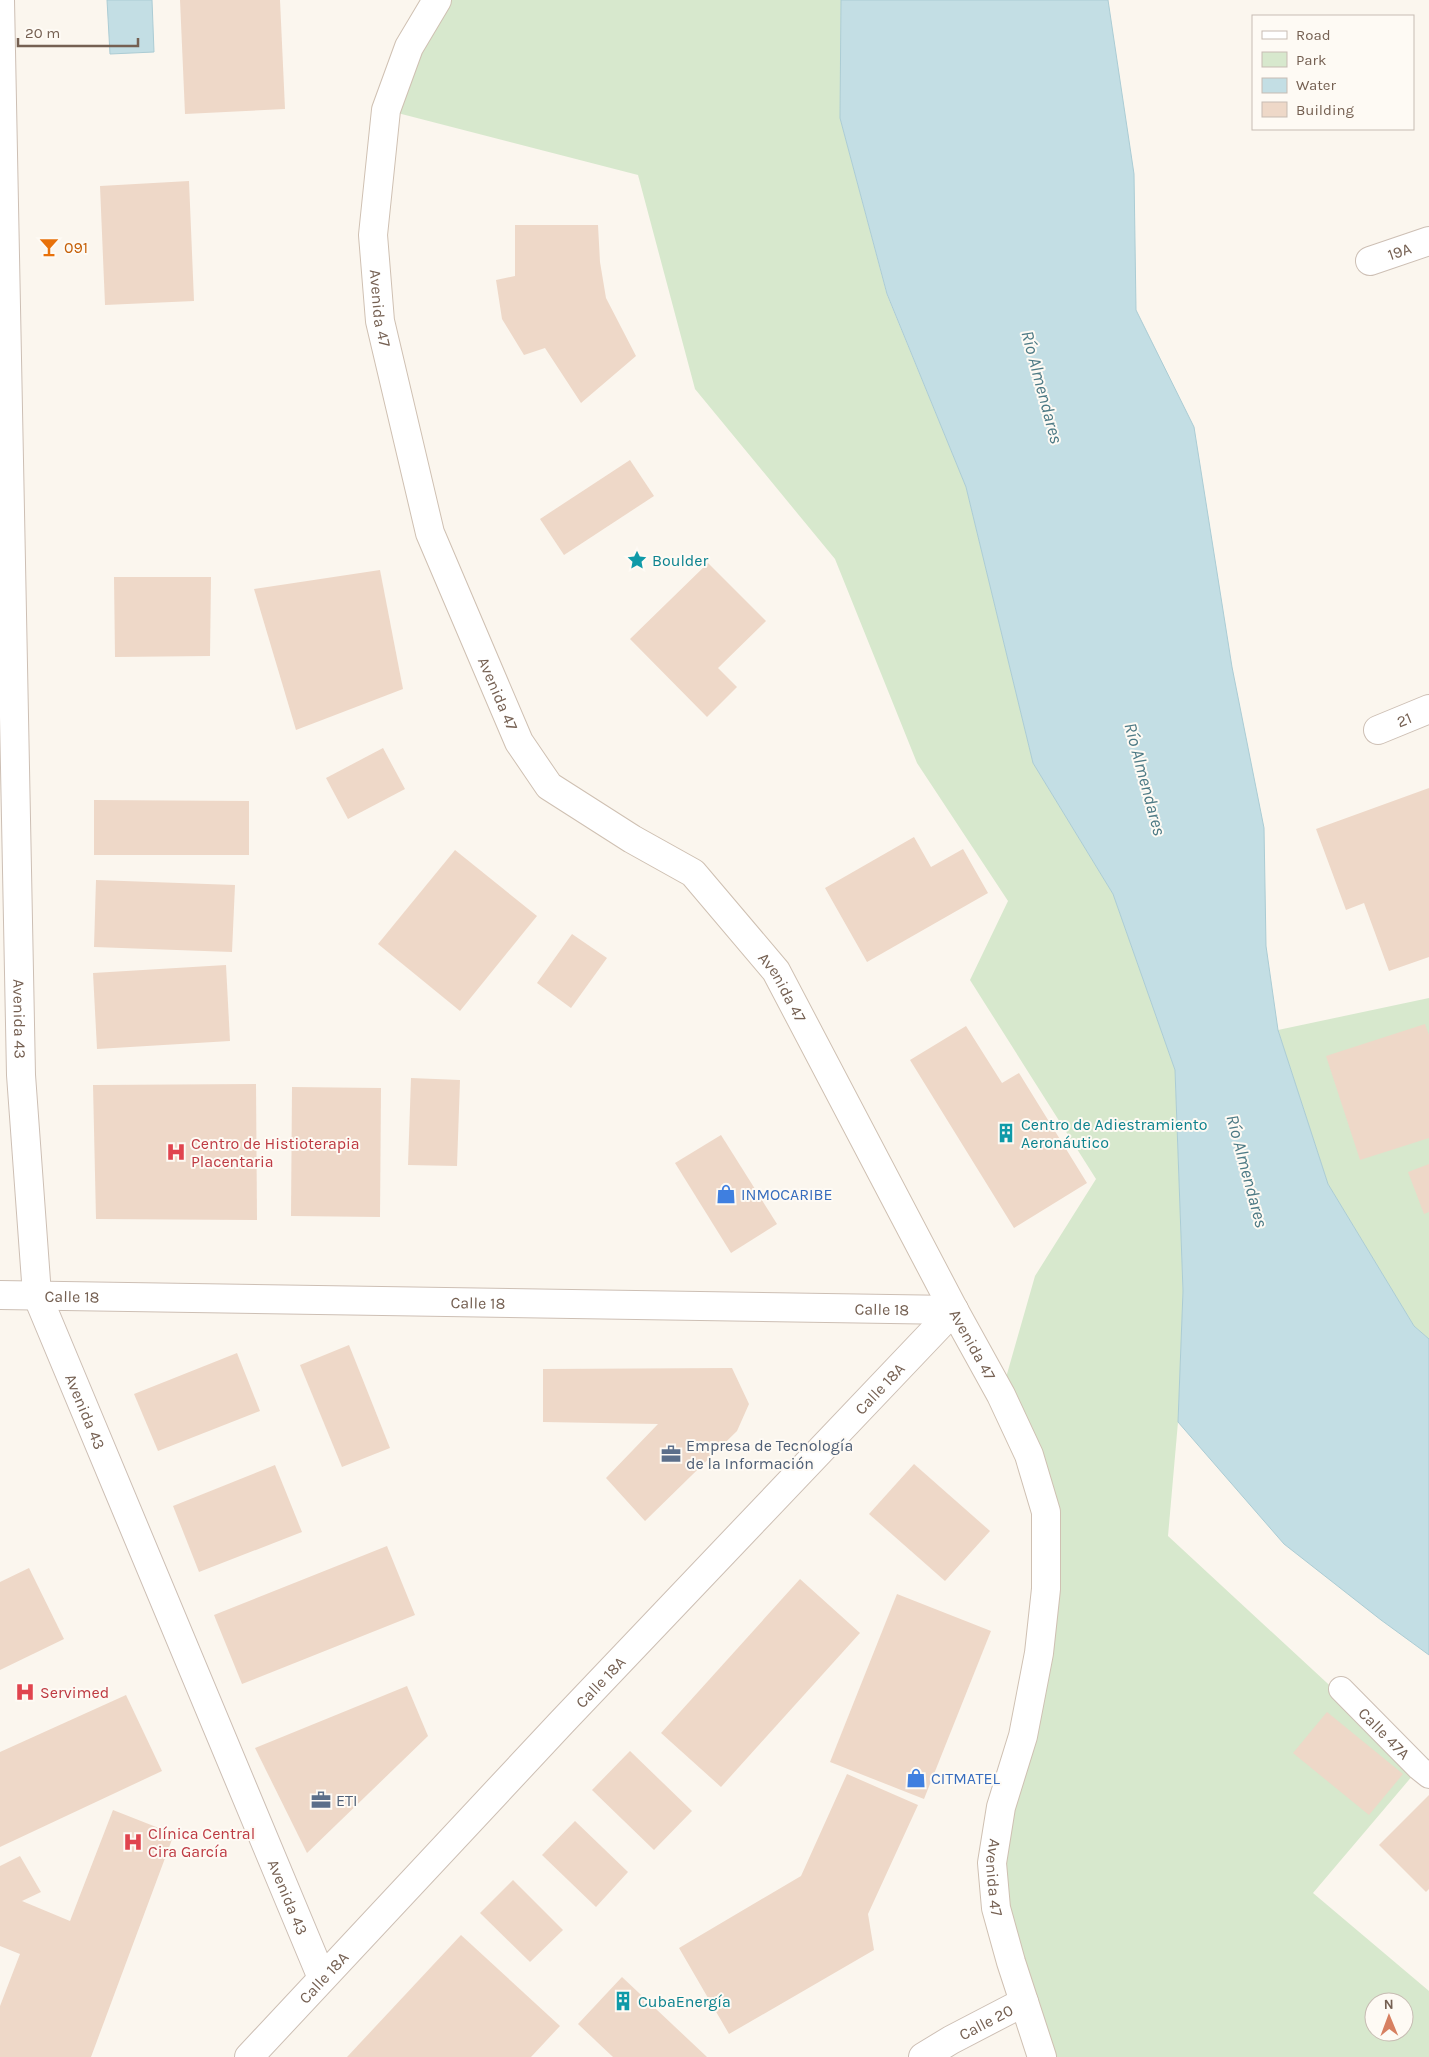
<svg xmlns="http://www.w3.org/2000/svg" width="1429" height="2057" viewBox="0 0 1429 2057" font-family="Karla,sans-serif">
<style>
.green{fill:#d7e8cd;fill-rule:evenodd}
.water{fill:#c3dee4;stroke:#abccd4}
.building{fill:#eed8c8}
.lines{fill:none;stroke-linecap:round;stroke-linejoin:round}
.lane-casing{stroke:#cdbfb4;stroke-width:26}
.street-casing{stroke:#cdbfb4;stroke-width:30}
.secondary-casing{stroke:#cfc0b2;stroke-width:30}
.lane{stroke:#fff;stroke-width:24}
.street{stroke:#fff;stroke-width:28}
.secondary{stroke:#fff;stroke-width:28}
.labels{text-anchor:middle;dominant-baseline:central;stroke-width:4;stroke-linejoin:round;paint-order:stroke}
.food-label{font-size:16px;fill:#c56008;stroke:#fefaf4;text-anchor:start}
.street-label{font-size:16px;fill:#756052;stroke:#fefaf4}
.culture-label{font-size:16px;fill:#0d838f;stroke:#fefaf4;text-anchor:start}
.health-label{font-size:16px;fill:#be3a42;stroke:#fefaf4;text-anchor:start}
.shop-label{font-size:16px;fill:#366cbe;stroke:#fefaf4;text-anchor:start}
.service-label{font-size:16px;fill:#4e5e75;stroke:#fefaf4;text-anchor:start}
.water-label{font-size:18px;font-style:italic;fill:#4d7a85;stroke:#fefaf4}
</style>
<rect width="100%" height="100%" fill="#fbf6ee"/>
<g class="green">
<path d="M 437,0 L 841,0 L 840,118 L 887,295 L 966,487 L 1033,763 L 1113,894 L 1175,1070 L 1183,1291 L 1178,1422 L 1168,1536 L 1419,1768 L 1313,1893 L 1429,1991 L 1429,2057 L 1042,2057 L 996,1908 L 1023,1736 L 1046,1512 L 1001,1395 L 1035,1276 L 1096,1179 L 970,980 L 1008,901 L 917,763 L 835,559 L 695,389 L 638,175 L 386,110 ZM 1374,2002 L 1404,2002 L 1404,2032 L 1374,2032 Z"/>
<path d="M 1429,998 L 1429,1339 L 1414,1326 L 1328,1184 L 1278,1030 Z"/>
</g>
<g class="water">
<path d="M 107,0 L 152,0 L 154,52 L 110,54 Z"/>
<path d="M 841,0 L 1108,0 L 1134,174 L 1136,310 L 1194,427 L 1232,667 L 1264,828 L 1266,946 L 1278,1030 L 1328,1184 L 1414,1326 L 1429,1339 L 1429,1655 L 1381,1620 L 1284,1544 L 1178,1422 L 1183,1291 L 1175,1070 L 1113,894 L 1033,763 L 966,487 L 887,294 L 840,118 Z"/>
</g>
<g class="building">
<path d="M 180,0 L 280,0 L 285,109 L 185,114 Z"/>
<path d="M 189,181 L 194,301 L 105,305 L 100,186 Z"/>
<path d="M 515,225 L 598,225 L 600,262 L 606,298 L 636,356 L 581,403 L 545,348 L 524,355 L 502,319 L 496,280 L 515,276 Z"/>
<path d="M 630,460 L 654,496 L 564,555 L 540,519 Z"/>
<path d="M 708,563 L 766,621 L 718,668 L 737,687 L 707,717 L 630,639 Z"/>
<path d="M 380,570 L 403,689 L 296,730 L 254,589 Z"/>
<path d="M 114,577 L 211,577 L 210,656 L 115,657 Z"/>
<path d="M 383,748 L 405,789 L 348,819 L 326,778 Z"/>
<path d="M 1429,788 L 1429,957 L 1389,971 L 1364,903 L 1346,910 L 1316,829 Z"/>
<path d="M 94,800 L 249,801 L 249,855 L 94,855 Z"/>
<path d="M 914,837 L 931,867 L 963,849 L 988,893 L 867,962 L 825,888 Z"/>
<path d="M 455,850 L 537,916 L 460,1011 L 378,944 Z"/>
<path d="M 96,880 L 235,885 L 232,952 L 94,947 Z"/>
<path d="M 572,934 L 607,958 L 571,1008 L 537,983 Z"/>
<path d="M 226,965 L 230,1041 L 97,1049 L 93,973 Z"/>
<path d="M 1425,1024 L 1429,1035 L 1429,1138 L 1360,1160 L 1326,1056 Z"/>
<path d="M 966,1026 L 1002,1083 L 1019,1073 L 1087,1183 L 1014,1228 L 910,1060 Z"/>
<path d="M 411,1078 L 460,1080 L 457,1166 L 408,1165 Z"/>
<path d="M 256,1084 L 257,1220 L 96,1219 L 93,1085 Z"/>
<path d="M 292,1087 L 381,1088 L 380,1217 L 291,1216 Z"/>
<path d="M 721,1135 L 777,1224 L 731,1253 L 675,1163 Z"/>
<path d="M 1429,1164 L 1429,1212 L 1424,1214 L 1408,1172 Z"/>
<path d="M 349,1345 L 390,1448 L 342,1467 L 300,1365 Z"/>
<path d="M 237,1353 L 260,1411 L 158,1451 L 134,1394 Z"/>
<path d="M 732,1368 L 749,1404 L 737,1431 L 645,1521 L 606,1478 L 658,1424 L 543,1422 L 543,1369 Z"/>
<path d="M 914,1464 L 990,1531 L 945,1581 L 869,1514 Z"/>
<path d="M 275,1465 L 302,1532 L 199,1572 L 173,1506 Z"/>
<path d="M 387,1546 L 415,1615 L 242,1684 L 214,1615 Z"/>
<path d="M 29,1568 L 64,1639 L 0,1670 L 0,1582 Z"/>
<path d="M 800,1579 L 860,1633 L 721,1787 L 661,1733 Z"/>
<path d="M 897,1594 L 991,1631 L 924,1799 L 830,1762 Z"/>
<path d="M 407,1686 L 428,1736 L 307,1853 L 255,1748 Z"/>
<path d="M 126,1695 L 162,1771 L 0,1847 L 0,1752 Z"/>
<path d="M 1327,1712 L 1403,1774 L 1369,1815 L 1293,1753 Z"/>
<path d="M 630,1751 L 692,1811 L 654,1850 L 592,1790 Z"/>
<path d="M 847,1774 L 918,1805 L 868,1914 L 874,1950 L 729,2034 L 679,1948 L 801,1876 Z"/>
<path d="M 1429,1795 L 1429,1889 L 1426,1892 L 1379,1845 Z"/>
<path d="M 113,1810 L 174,1834 L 91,2057 L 0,2057 L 0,2006 L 20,1954 L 0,1946 L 0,1866 L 20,1856 L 41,1892 L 22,1901 L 70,1921 Z"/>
<path d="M 575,1821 L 628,1872 L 596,1907 L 542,1855 Z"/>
<path d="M 513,1880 L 563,1930 L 530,1962 L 480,1913 Z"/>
<path d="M 461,1935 L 560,2026 L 531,2057 L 347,2057 Z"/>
<path d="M 622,1977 L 707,2057 L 613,2057 L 578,2024 Z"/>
</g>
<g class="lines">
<defs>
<g id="lane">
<path id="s1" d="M 1341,1689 L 1419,1768 L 1429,1776"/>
</g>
<g id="street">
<path id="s2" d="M 0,0 L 21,1075 L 37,1295 L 322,1978"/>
<path id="s3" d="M 1370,261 L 1429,241"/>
<path id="s4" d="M 1378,730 L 1429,709"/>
<path id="s5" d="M 0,1295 L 954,1310"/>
<path id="s6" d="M 249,2057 L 562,1722 L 954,1310"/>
<path id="s7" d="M 923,2057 L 951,2040 L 1024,2002"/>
</g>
<g id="secondary">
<path id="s8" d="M 437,0 L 409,47 L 386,110 L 373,235 L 380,321 L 430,533 L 519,742 L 549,786 L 632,839 L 693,873 L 776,971 L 954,1310 L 1001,1395 L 1029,1455 L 1046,1512 L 1046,1589 L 1039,1653 L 1023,1736 L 1001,1807 L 992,1863 L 996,1908 L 1011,1962 L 1042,2057"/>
</g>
</defs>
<use href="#lane" class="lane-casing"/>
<use href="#street" class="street-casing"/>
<use href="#secondary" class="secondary-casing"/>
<use href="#lane" class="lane"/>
<use href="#street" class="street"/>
<use href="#secondary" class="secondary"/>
</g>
<defs>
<symbol id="bar-bare" viewBox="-9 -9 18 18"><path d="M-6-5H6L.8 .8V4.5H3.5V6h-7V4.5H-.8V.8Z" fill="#e8710a" stroke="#fefaf4" stroke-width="2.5" paint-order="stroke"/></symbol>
<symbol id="sight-bare" viewBox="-9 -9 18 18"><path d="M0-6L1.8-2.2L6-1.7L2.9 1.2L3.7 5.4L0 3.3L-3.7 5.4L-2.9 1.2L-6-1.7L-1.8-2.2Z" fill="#0f9aa8" stroke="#fefaf4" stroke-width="2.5" paint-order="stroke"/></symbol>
<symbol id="building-bare" viewBox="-9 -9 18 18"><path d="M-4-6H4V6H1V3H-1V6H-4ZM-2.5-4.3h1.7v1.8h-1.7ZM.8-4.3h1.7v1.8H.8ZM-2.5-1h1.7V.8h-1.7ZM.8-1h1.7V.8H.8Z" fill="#0f9aa8" stroke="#fefaf4" stroke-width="2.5" paint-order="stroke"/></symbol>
<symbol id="hospital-bare" viewBox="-9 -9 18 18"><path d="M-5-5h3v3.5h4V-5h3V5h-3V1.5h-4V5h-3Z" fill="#e0444e" stroke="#fefaf4" stroke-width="2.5" paint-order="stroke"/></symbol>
<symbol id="shop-bare" viewBox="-9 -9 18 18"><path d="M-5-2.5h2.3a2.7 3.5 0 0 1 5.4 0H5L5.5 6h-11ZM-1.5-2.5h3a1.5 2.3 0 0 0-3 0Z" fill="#3f7fe0" stroke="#fefaf4" stroke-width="2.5" paint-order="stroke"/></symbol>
<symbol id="office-bare" viewBox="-9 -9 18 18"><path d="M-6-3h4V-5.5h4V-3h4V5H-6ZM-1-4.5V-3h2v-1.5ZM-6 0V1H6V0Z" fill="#5c6f8a" stroke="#fefaf4" stroke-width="2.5" paint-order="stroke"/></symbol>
</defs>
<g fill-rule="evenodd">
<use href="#bar-bare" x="35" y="233" width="28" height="28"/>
<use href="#sight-bare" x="623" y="546" width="28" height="28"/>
<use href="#building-bare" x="992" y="1119" width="28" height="28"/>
<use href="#hospital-bare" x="162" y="1138" width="28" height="28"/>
<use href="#shop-bare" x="712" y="1180" width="28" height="28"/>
<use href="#office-bare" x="657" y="1440" width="28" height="28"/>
<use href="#hospital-bare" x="11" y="1678" width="28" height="28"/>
<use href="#shop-bare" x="902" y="1764" width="28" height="28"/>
<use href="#office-bare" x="307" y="1786" width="28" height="28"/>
<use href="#hospital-bare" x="119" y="1828" width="28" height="28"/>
<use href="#building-bare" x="609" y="1987" width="28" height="28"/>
</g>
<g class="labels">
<g class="food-label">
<text x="64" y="247">091</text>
</g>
<g class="street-label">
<text stroke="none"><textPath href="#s3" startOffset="31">19A</textPath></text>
<text stroke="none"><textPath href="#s8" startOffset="321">Avenida 47</textPath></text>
<text stroke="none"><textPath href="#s8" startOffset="726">Avenida 47</textPath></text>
<text stroke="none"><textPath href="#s4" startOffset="28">21</textPath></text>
<text stroke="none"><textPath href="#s8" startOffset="1146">Avenida 47</textPath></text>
<text stroke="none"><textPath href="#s2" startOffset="1019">Avenida 43</textPath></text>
<text stroke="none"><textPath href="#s5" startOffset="72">Calle 18</textPath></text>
<text stroke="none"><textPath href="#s5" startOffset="478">Calle 18</textPath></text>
<text stroke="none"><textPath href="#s5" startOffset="882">Calle 18</textPath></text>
<text stroke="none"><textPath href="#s8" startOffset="1551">Avenida 47</textPath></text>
<text stroke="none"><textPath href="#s6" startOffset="919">Calle 18A</textPath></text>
<text stroke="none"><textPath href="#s2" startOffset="1422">Avenida 43</textPath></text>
<text stroke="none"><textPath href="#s6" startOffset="514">Calle 18A</textPath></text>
<text stroke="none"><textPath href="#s1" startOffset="62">Calle 47A</textPath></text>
<text stroke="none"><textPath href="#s8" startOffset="2106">Avenida 47</textPath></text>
<text stroke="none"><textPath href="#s2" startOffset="1948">Avenida 43</textPath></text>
<text stroke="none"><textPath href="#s6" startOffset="109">Calle 18A</textPath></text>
<text stroke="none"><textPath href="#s7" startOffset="72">Calle 20</textPath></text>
</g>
<g class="culture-label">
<text x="652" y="560">Boulder</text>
<text x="1021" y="1124">Centro de Adiestramiento<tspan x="1021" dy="18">Aeronáutico</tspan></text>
<text x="638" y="2001">CubaEnergía</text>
</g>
<g class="health-label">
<text x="191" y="1143">Centro de Histioterapia<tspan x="191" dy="18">Placentaria</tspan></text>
<text x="40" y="1692">Servimed</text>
<text x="148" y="1833">Clínica Central<tspan x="148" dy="18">Cira García</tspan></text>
</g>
<g class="shop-label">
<text x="741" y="1194">INMOCARIBE</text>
<text x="931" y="1778">CITMATEL</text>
</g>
<g class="service-label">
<text x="686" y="1445">Empresa de Tecnología<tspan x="686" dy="18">de la Información</tspan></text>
<text x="336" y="1800">ETI</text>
</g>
<g class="water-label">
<text transform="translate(1042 387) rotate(75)">Río Almendares</text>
<text transform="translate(1145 779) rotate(75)">Río Almendares</text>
<text transform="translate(1247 1171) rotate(75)">Río Almendares</text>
</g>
</g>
<rect x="1252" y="15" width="162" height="115" fill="#fefaf4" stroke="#c7bcb3"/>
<rect x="1262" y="31" width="25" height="8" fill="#ffffff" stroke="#c7bcb3"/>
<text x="1296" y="40" font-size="15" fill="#756052">Road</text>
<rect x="1262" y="52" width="25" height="15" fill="#d7e8cd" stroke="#c7bcb3"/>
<text x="1296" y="65" font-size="15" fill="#756052">Park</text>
<rect x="1262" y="78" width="25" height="15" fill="#c3dee4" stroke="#c7bcb3"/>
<text x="1296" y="90" font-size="15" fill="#756052">Water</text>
<rect x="1262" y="102" width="25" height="15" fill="#eed8c8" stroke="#c7bcb3"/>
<text x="1296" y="115" font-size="15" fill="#756052">Building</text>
<g transform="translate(1389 2017) rotate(359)"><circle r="24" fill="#fefaf4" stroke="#c7bcb3"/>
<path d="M0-4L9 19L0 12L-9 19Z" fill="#d78061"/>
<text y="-8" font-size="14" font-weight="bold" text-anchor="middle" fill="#756052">N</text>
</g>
<path d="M18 38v8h120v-8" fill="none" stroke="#756052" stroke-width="2.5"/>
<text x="25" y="38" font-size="15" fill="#756052" stroke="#fefaf4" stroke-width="4" paint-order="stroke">20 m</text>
</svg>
